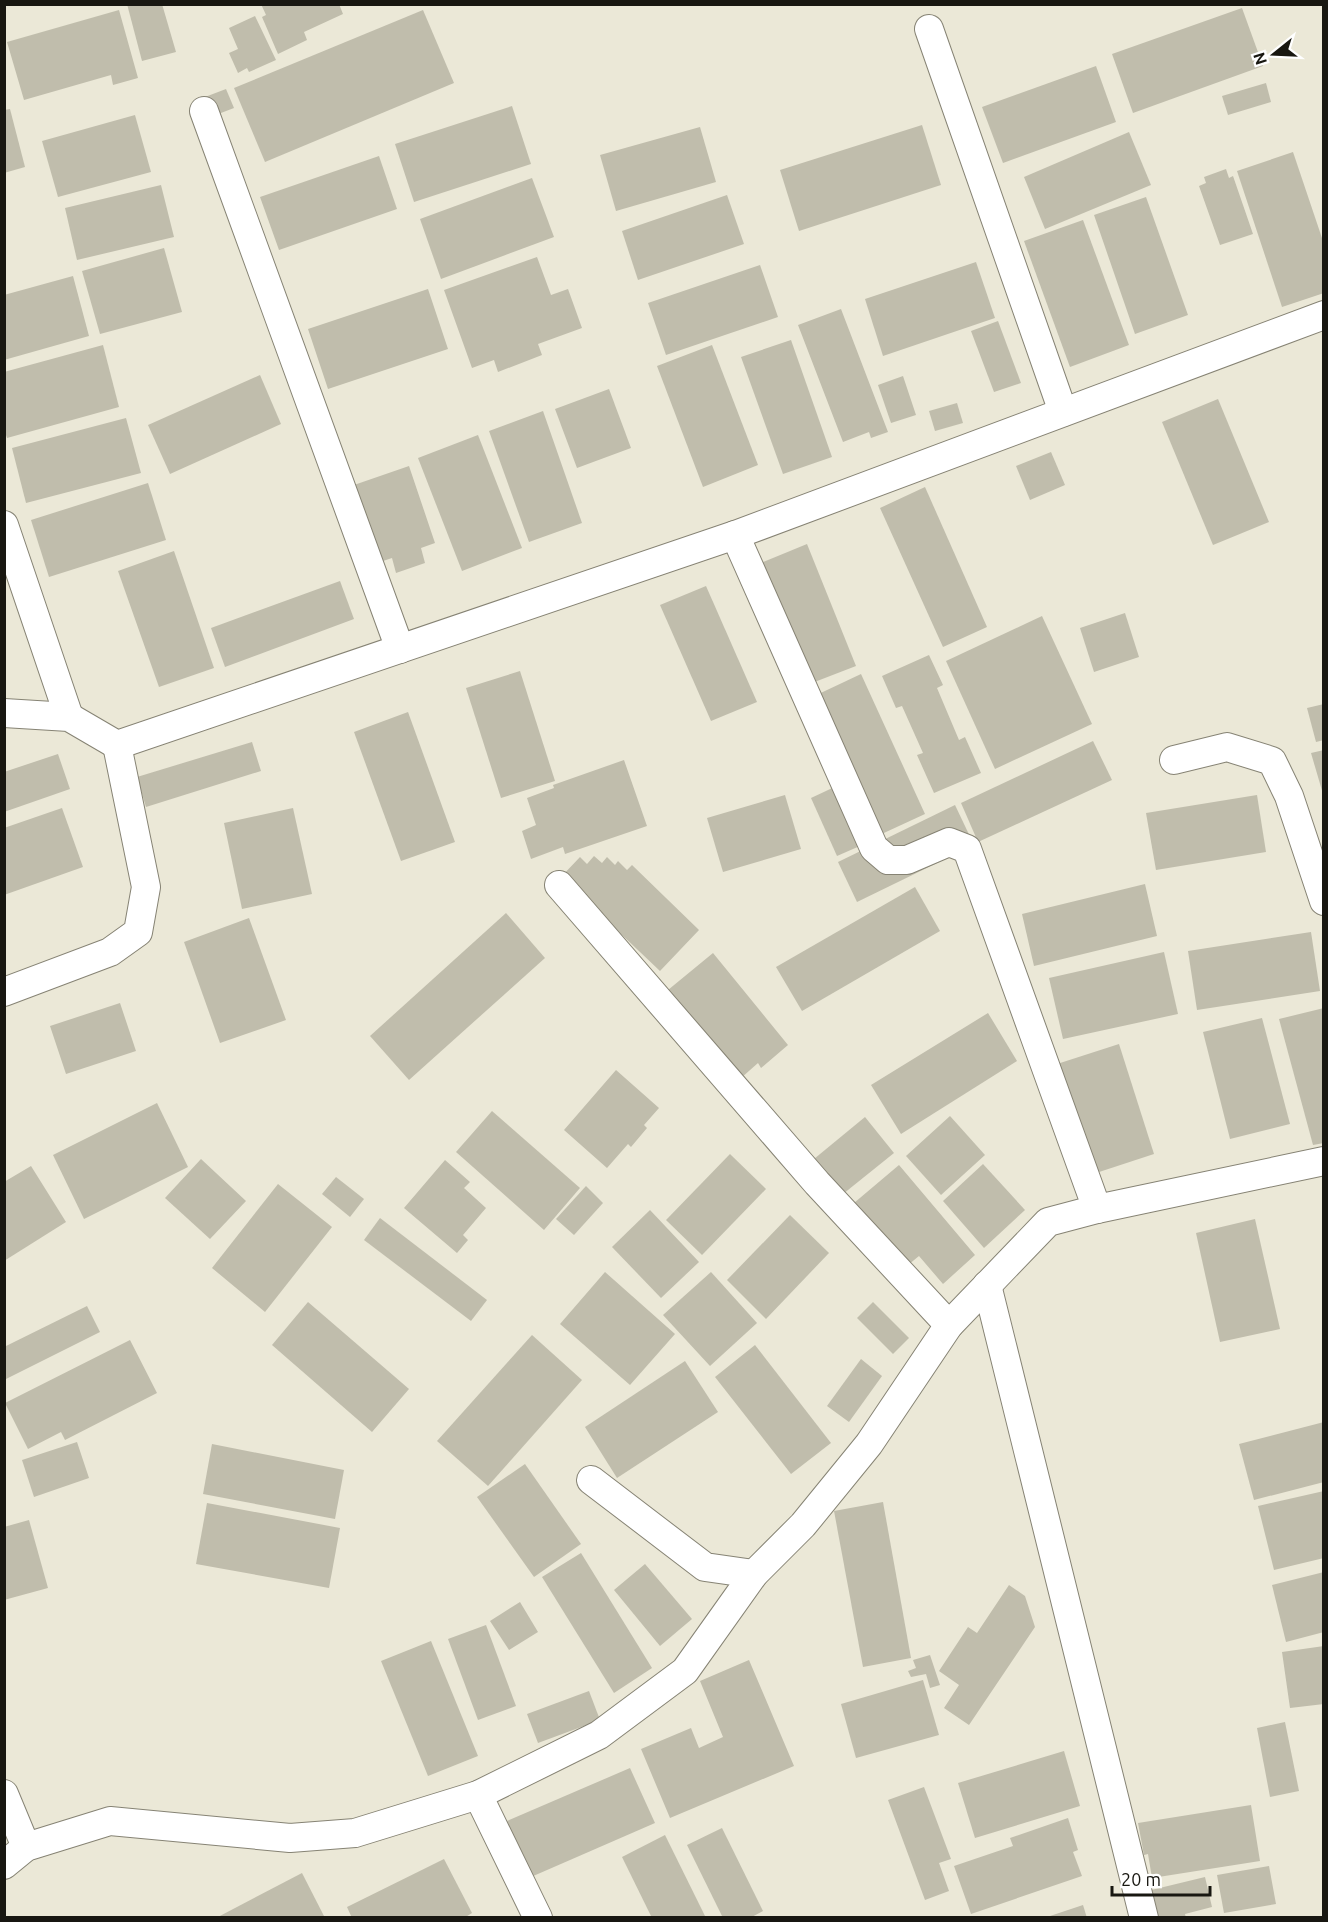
<svg xmlns="http://www.w3.org/2000/svg" width="1328" height="1922" viewBox="0 0 1328 1922" font-family="Ubuntu,sans-serif">
<style>
.building{fill:#c0bdac}
.lines{fill:none;stroke-linecap:round;stroke-linejoin:round}
.minor-casing{stroke:#868374;stroke-width:30}
.minor{stroke:#fff;stroke-width:28}
</style>
<rect width="100%" height="100%" fill="#ebe8d7"/>
<g class="building">
<path d="M 127,4 L 162,4 L 176,52 L 142,61 Z"/>
<path d="M 261,4 L 339,4 L 343,14 L 304,32 L 307,40 L 278,54 L 262,17 L 266,15 Z"/>
<path d="M 1242,8 L 1263,66 L 1133,113 L 1112,54 Z"/>
<path d="M 119,10 L 138,78 L 113,85 L 111,75 L 24,100 L 7,42 Z"/>
<path d="M 423,10 L 454,83 L 265,162 L 234,88 Z"/>
<path d="M 255,16 L 276,60 L 249,72 L 247,68 L 238,73 L 229,53 L 238,49 L 229,28 Z"/>
<path d="M 1096,66 L 1116,122 L 1003,163 L 982,107 Z"/>
<path d="M 1266,83 L 1271,102 L 1228,115 L 1222,96 Z"/>
<path d="M 226,89 L 234,108 L 213,116 L 205,97 Z"/>
<path d="M 512,106 L 531,164 L 414,202 L 395,144 Z"/>
<path d="M 10,109 L 25,167 L 4,173 L 4,110 Z"/>
<path d="M 135,115 L 151,172 L 58,197 L 42,141 Z"/>
<path d="M 922,125 L 941,185 L 799,231 L 780,170 Z"/>
<path d="M 700,127 L 716,182 L 616,211 L 600,155 Z"/>
<path d="M 1129,132 L 1151,185 L 1045,229 L 1024,177 Z"/>
<path d="M 1293,152 L 1324,244 L 1324,293 L 1282,307 L 1237,171 Z"/>
<path d="M 379,156 L 397,209 L 279,250 L 260,197 Z"/>
<path d="M 1226,169 L 1229,178 L 1233,176 L 1253,234 L 1220,245 L 1199,186 L 1206,183 L 1204,177 Z"/>
<path d="M 532,178 L 554,237 L 441,279 L 420,219 Z"/>
<path d="M 161,185 L 174,237 L 77,260 L 65,208 Z"/>
<path d="M 727,195 L 744,244 L 638,280 L 622,231 Z"/>
<path d="M 1146,197 L 1188,315 L 1135,334 L 1094,215 Z"/>
<path d="M 1083,220 L 1129,345 L 1070,367 L 1024,241 Z"/>
<path d="M 164,248 L 182,312 L 100,334 L 82,271 Z"/>
<path d="M 537,257 L 551,295 L 568,289 L 582,328 L 538,344 L 542,355 L 498,372 L 494,360 L 472,368 L 444,290 Z"/>
<path d="M 976,262 L 995,318 L 883,356 L 865,299 Z"/>
<path d="M 760,265 L 778,317 L 666,355 L 648,303 Z"/>
<path d="M 73,276 L 89,336 L 4,360 L 4,295 Z"/>
<path d="M 428,289 L 448,349 L 328,389 L 308,329 Z"/>
<path d="M 841,309 L 888,432 L 871,438 L 869,432 L 843,442 L 798,325 Z"/>
<path d="M 998,321 L 1021,383 L 994,392 L 971,331 Z"/>
<path d="M 791,340 L 832,457 L 783,474 L 741,357 Z"/>
<path d="M 103,345 L 119,407 L 7,438 L 4,429 L 4,372 Z"/>
<path d="M 712,345 L 758,465 L 703,487 L 657,366 Z"/>
<path d="M 260,375 L 281,424 L 170,474 L 148,425 Z"/>
<path d="M 903,376 L 916,415 L 891,423 L 878,385 Z"/>
<path d="M 609,389 L 631,448 L 577,468 L 555,409 Z"/>
<path d="M 1218,399 L 1269,522 L 1213,545 L 1162,422 Z"/>
<path d="M 957,403 L 963,423 L 935,431 L 929,411 Z"/>
<path d="M 543,411 L 582,523 L 529,542 L 489,431 Z"/>
<path d="M 126,418 L 141,473 L 26,503 L 12,448 Z"/>
<path d="M 478,435 L 522,548 L 462,571 L 418,458 Z"/>
<path d="M 1051,452 L 1065,485 L 1030,500 L 1016,466 Z"/>
<path d="M 409,466 L 435,543 L 421,548 L 425,563 L 396,573 L 392,558 L 380,562 L 354,485 Z"/>
<path d="M 148,483 L 166,540 L 49,577 L 31,520 Z"/>
<path d="M 925,487 L 987,627 L 943,647 L 880,508 Z"/>
<path d="M 807,544 L 856,666 L 799,688 L 751,567 Z"/>
<path d="M 174,551 L 214,668 L 159,687 L 118,571 Z"/>
<path d="M 340,581 L 354,619 L 225,667 L 211,628 Z"/>
<path d="M 706,586 L 757,702 L 711,721 L 660,605 Z"/>
<path d="M 1125,613 L 1139,657 L 1094,672 L 1080,628 Z"/>
<path d="M 1042,616 L 1092,724 L 995,769 L 946,661 Z"/>
<path d="M 929,655 L 943,685 L 937,688 L 959,740 L 965,737 L 981,773 L 934,793 L 917,755 L 923,753 L 902,706 L 896,708 L 882,676 Z"/>
<path d="M 520,671 L 555,781 L 501,798 L 466,688 Z"/>
<path d="M 861,674 L 925,814 L 873,838 L 808,699 Z"/>
<path d="M 1324,704 L 1324,740 L 1316,742 L 1307,708 Z"/>
<path d="M 408,712 L 455,842 L 401,861 L 354,732 Z"/>
<path d="M 1093,741 L 1112,780 L 978,842 L 961,803 Z"/>
<path d="M 252,742 L 261,771 L 146,807 L 137,777 Z"/>
<path d="M 1324,750 L 1324,794 L 1323,794 L 1311,753 Z"/>
<path d="M 58,754 L 70,789 L 4,812 L 4,772 Z"/>
<path d="M 624,760 L 647,826 L 565,854 L 563,847 L 531,859 L 522,831 L 536,825 L 527,798 L 554,788 L 553,785 Z"/>
<path d="M 843,783 L 869,842 L 837,856 L 811,798 Z"/>
<path d="M 785,795 L 801,849 L 723,872 L 707,818 Z"/>
<path d="M 1257,795 L 1266,852 L 1156,870 L 1146,813 Z"/>
<path d="M 955,805 L 974,845 L 857,902 L 838,862 Z"/>
<path d="M 62,808 L 83,867 L 4,895 L 4,828 Z"/>
<path d="M 293,808 L 312,894 L 242,909 L 224,823 Z"/>
<path d="M 594,856 L 602,863 L 607,857 L 615,865 L 618,861 L 627,870 L 632,865 L 699,930 L 660,971 L 561,877 L 580,857 L 587,864 Z"/>
<path d="M 1145,884 L 1157,936 L 1034,966 L 1022,914 Z"/>
<path d="M 915,887 L 940,931 L 802,1011 L 776,967 Z"/>
<path d="M 506,913 L 545,958 L 409,1080 L 370,1036 Z"/>
<path d="M 249,918 L 286,1020 L 220,1043 L 184,942 Z"/>
<path d="M 1311,932 L 1320,991 L 1197,1010 L 1188,951 Z"/>
<path d="M 1164,952 L 1178,1014 L 1063,1039 L 1049,978 Z"/>
<path d="M 713,953 L 788,1045 L 761,1068 L 758,1063 L 741,1078 L 668,990 Z"/>
<path d="M 120,1003 L 136,1051 L 66,1074 L 50,1026 Z"/>
<path d="M 1324,1008 L 1324,1143 L 1313,1145 L 1279,1019 Z"/>
<path d="M 988,1013 L 1017,1061 L 901,1134 L 871,1085 Z"/>
<path d="M 1262,1018 L 1290,1124 L 1230,1139 L 1203,1032 Z"/>
<path d="M 1119,1044 L 1154,1154 L 1093,1174 L 1057,1064 Z"/>
<path d="M 616,1070 L 659,1108 L 644,1125 L 647,1128 L 631,1147 L 628,1144 L 607,1168 L 564,1130 Z"/>
<path d="M 157,1103 L 188,1167 L 84,1219 L 53,1155 Z"/>
<path d="M 492,1111 L 580,1188 L 544,1230 L 456,1152 Z"/>
<path d="M 950,1116 L 985,1155 L 941,1195 L 906,1156 Z"/>
<path d="M 865,1117 L 894,1153 L 843,1194 L 814,1159 Z"/>
<path d="M 730,1154 L 766,1189 L 702,1255 L 666,1220 Z"/>
<path d="M 201,1159 L 246,1201 L 210,1239 L 165,1198 Z"/>
<path d="M 445,1160 L 470,1182 L 464,1188 L 486,1208 L 463,1235 L 468,1240 L 457,1253 L 404,1208 Z"/>
<path d="M 983,1164 L 1025,1210 L 984,1248 L 943,1201 Z"/>
<path d="M 899,1165 L 975,1255 L 943,1284 L 919,1256 L 908,1265 L 854,1203 Z"/>
<path d="M 31,1166 L 66,1222 L 4,1261 L 4,1182 Z"/>
<path d="M 336,1177 L 364,1199 L 350,1217 L 322,1194 Z"/>
<path d="M 278,1184 L 332,1227 L 265,1312 L 212,1268 Z"/>
<path d="M 586,1186 L 603,1203 L 574,1235 L 556,1219 Z"/>
<path d="M 650,1210 L 699,1262 L 661,1298 L 612,1247 Z"/>
<path d="M 790,1215 L 829,1253 L 766,1319 L 727,1280 Z"/>
<path d="M 380,1218 L 487,1300 L 471,1321 L 364,1240 Z"/>
<path d="M 1255,1219 L 1280,1329 L 1220,1342 L 1196,1233 Z"/>
<path d="M 605,1272 L 675,1334 L 630,1385 L 560,1324 Z"/>
<path d="M 711,1272 L 757,1323 L 710,1366 L 663,1315 Z"/>
<path d="M 308,1302 L 409,1389 L 372,1432 L 272,1345 Z"/>
<path d="M 873,1302 L 909,1338 L 893,1354 L 857,1318 Z"/>
<path d="M 87,1306 L 100,1332 L 4,1380 L 4,1347 Z"/>
<path d="M 532,1335 L 582,1380 L 488,1486 L 437,1441 Z"/>
<path d="M 130,1340 L 157,1393 L 65,1440 L 61,1432 L 28,1449 L 5,1403 Z"/>
<path d="M 755,1345 L 831,1443 L 791,1474 L 715,1377 Z"/>
<path d="M 861,1359 L 882,1376 L 849,1422 L 827,1406 Z"/>
<path d="M 685,1361 L 718,1412 L 617,1478 L 585,1427 Z"/>
<path d="M 1324,1422 L 1324,1482 L 1254,1500 L 1239,1444 Z"/>
<path d="M 77,1442 L 89,1478 L 34,1497 L 22,1460 Z"/>
<path d="M 212,1444 L 344,1470 L 335,1519 L 203,1494 Z"/>
<path d="M 525,1464 L 581,1544 L 534,1577 L 477,1497 Z"/>
<path d="M 1324,1491 L 1324,1558 L 1274,1570 L 1258,1506 Z"/>
<path d="M 883,1502 L 911,1658 L 863,1667 L 834,1511 Z"/>
<path d="M 207,1503 L 340,1528 L 329,1588 L 196,1564 Z"/>
<path d="M 29,1520 L 48,1588 L 4,1600 L 4,1527 Z"/>
<path d="M 581,1553 L 652,1668 L 614,1693 L 542,1577 Z"/>
<path d="M 645,1564 L 692,1619 L 660,1646 L 614,1590 Z"/>
<path d="M 1324,1572 L 1324,1632 L 1286,1642 L 1272,1585 Z"/>
<path d="M 1009,1585 L 1025,1596 L 1035,1627 L 969,1725 L 944,1708 L 959,1685 L 939,1671 L 968,1627 L 977,1633 Z"/>
<path d="M 520,1602 L 538,1632 L 509,1650 L 490,1621 Z"/>
<path d="M 486,1625 L 516,1706 L 478,1720 L 448,1639 Z"/>
<path d="M 431,1641 L 478,1756 L 428,1776 L 381,1661 Z"/>
<path d="M 1324,1646 L 1324,1704 L 1290,1708 L 1282,1652 Z"/>
<path d="M 930,1655 L 940,1685 L 930,1688 L 926,1674 L 911,1677 L 908,1671 L 916,1668 L 913,1660 Z"/>
<path d="M 749,1660 L 794,1766 L 670,1818 L 641,1749 L 691,1728 L 699,1748 L 723,1737 L 700,1681 Z"/>
<path d="M 923,1680 L 939,1735 L 856,1758 L 841,1704 Z"/>
<path d="M 589,1691 L 600,1720 L 538,1743 L 527,1714 Z"/>
<path d="M 1285,1722 L 1299,1791 L 1270,1797 L 1257,1728 Z"/>
<path d="M 1064,1751 L 1080,1806 L 975,1838 L 958,1783 Z"/>
<path d="M 630,1768 L 655,1823 L 531,1877 L 507,1821 Z"/>
<path d="M 924,1787 L 951,1859 L 939,1863 L 949,1891 L 925,1900 L 888,1800 Z"/>
<path d="M 1251,1805 L 1260,1861 L 1152,1878 L 1148,1854 L 1144,1855 L 1138,1823 Z"/>
<path d="M 1068,1818 L 1078,1850 L 1073,1852 L 1082,1876 L 971,1914 L 954,1866 L 1013,1846 L 1010,1838 Z"/>
<path d="M 722,1828 L 763,1911 L 750,1918 L 723,1918 L 687,1845 Z"/>
<path d="M 665,1835 L 706,1918 L 652,1918 L 622,1857 Z"/>
<path d="M 444,1859 L 472,1913 L 464,1918 L 352,1918 L 347,1907 Z"/>
<path d="M 1269,1866 L 1276,1904 L 1224,1913 L 1217,1875 Z"/>
<path d="M 302,1873 L 325,1918 L 216,1918 Z"/>
<path d="M 1205,1877 L 1212,1907 L 1185,1914 L 1186,1918 L 1145,1918 L 1139,1893 Z"/>
<path d="M 1083,1905 L 1087,1918 L 1047,1918 L 1047,1917 Z"/>
</g>
<g class="lines">
<defs>
<g id="minor">
<path d="M 929,29 L 1063,412"/>
<path d="M 204,111 L 400,649"/>
<path d="M 4,525 L 69,717"/>
<path d="M 735,535 L 874,848 L 888,860 L 907,860 L 949,842 L 967,849 L 1097,1209"/>
<path d="M 4,713 L 69,717 L 117,745 L 735,535 L 1324,315"/>
<path d="M 1174,760 L 1227,747 L 1272,761 L 1289,796 L 1324,901"/>
<path d="M 559,885 L 817,1183 L 949,1325"/>
<path d="M 4,992 L 110,952 L 138,932 L 146,887 L 117,745"/>
<path d="M 987,1285 L 1144,1918"/>
<path d="M 591,1480 L 705,1567 L 754,1574"/>
<path d="M 4,1794 L 26,1847"/>
<path d="M 478,1795 L 538,1918"/>
<path d="M 4,1865 L 26,1847 L 110,1821 L 290,1838 L 355,1833 L 478,1795 L 599,1735 L 685,1671 L 754,1574 L 803,1525 L 869,1444 L 949,1325 L 1048,1222 L 1097,1209 L 1324,1161"/>
</g>
</defs>
<use href="#minor" class="minor-casing"/>
<use href="#minor" class="minor"/>
</g>
<rect width="1328" height="1922" fill="none" stroke="#181711" stroke-width="12"/>
<g transform="translate(1274 54) rotate(252)" stroke="#ffffff" stroke-width="4.5" paint-order="stroke">
<path d="M0-4.5L10 22L0 15L-10 22Z" fill="#181711"/>
<text y="-9" font-size="16" font-weight="bold" text-anchor="middle" fill="#181711">N</text>
</g>
<path d="M1112 1886v9h98v-9" fill="none" stroke="#181711" stroke-width="3"/>
<text x="1121" y="1886" font-size="18" fill="#181711" stroke="#ffffff" stroke-width="4.5" paint-order="stroke">20 m</text>
</svg>
